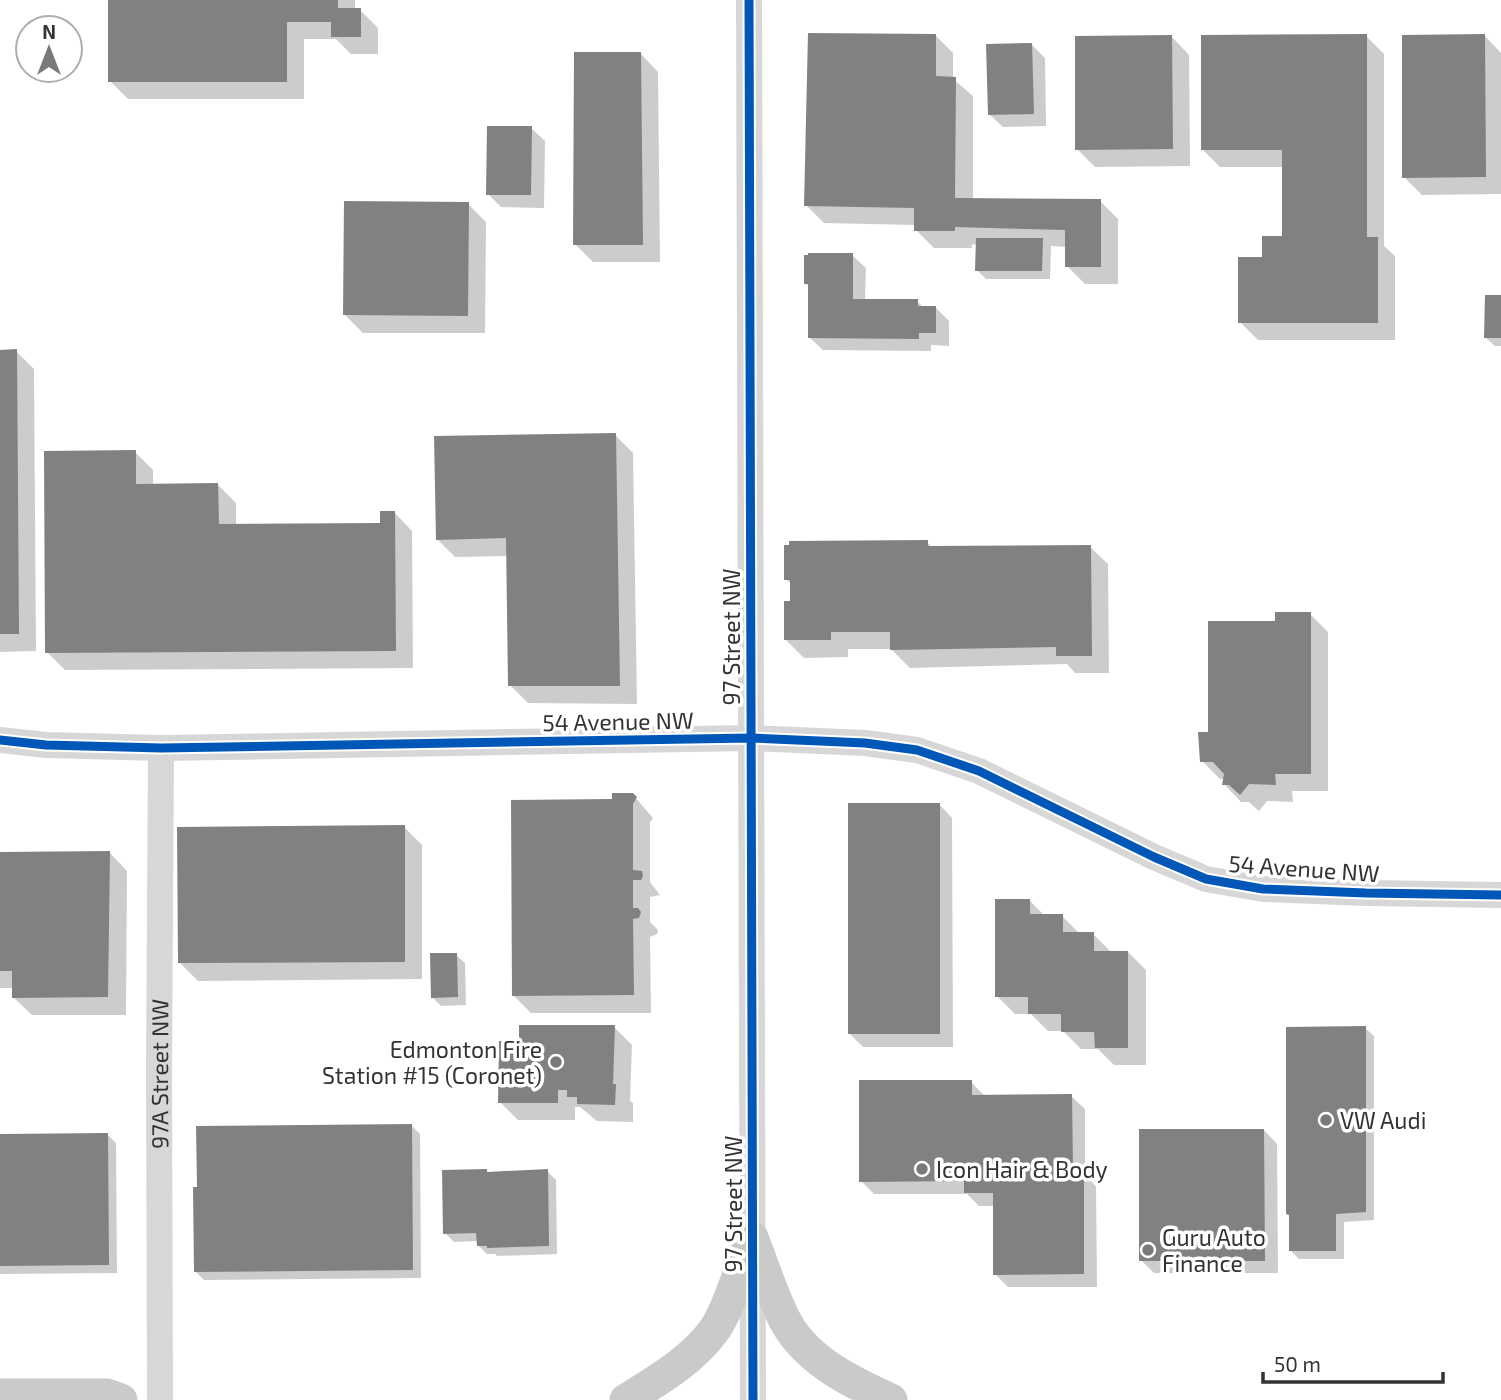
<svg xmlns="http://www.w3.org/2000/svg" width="1501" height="1400" viewBox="0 0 1501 1400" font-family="'Exo 2',sans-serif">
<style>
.shadow{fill:#0003}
.building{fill:#818181}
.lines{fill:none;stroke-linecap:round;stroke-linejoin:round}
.minor{stroke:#d7d7d7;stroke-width:26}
.major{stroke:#cacaca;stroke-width:33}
.cycleway-casing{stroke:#fff;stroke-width:13}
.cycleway{stroke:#0057b8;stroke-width:9}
.poi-dot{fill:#7a7a7a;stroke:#fff;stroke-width:2.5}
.labels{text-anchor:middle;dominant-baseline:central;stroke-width:7;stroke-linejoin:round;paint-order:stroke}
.street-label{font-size:23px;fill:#333;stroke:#fff}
.poi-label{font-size:23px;fill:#333;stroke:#fff;text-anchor:start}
</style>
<rect width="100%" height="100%" fill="#fff"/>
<g class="shadow">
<path d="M 110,0 L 355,0 L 355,10 L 360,10 L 378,28 L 378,54 L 351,54 L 336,39 L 304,39 L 304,99 L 128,99 L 110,81 Z"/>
<path d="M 935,35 L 953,53 L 953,79 L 973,96 L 973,200 L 1100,201 L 1118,219 L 1118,284 L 1085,284 L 1067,266 L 1067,247 L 1051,246 L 1050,279 L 986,279 L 977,270 L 977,245 L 972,244 L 972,248 L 934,248 L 916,230 L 916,225 L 824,223 L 806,205 Z"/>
<path d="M 1366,36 L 1384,54 L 1384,246 L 1395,256 L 1395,340 L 1258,340 L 1240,322 L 1263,258 L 1283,238 L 1283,167 L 1220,167 L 1202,149 Z"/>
<path d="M 1485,36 L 1501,53 L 1501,194 L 1422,195 L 1404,177 Z"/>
<path d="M 1172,37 L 1189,55 L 1190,166 L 1095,167 L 1077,149 Z"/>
<path d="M 1032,45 L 1045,58 L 1046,126 L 1003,127 L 989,114 Z"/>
<path d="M 641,54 L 658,72 L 660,262 L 593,262 L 575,244 Z"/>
<path d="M 531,128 L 545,141 L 544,208 L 501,207 L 488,194 Z"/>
<path d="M 468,204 L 486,222 L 485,333 L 363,333 L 345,315 Z"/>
<path d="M 852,255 L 866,268 L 865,300 L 917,301 L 924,308 L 936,308 L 949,321 L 949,346 L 931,345 L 931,351 L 823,350 L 809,337 L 810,287 L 806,284 Z"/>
<path d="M 1501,297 L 1501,346 L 1495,346 L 1486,338 Z"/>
<path d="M 0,351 L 16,351 L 34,369 L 36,651 L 0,652 Z"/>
<path d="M 615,435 L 633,453 L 637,704 L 528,703 L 510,685 L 508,556 L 455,557 L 437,539 Z"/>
<path d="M 135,452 L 153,470 L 153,485 L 218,485 L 236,503 L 236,526 L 382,525 L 395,513 L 412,531 L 413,668 L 65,670 L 47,652 Z"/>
<path d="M 927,542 L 933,548 L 1090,547 L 1108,564 L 1109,673 L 1075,673 L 1067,664 L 910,668 L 891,649 L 848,649 L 848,657 L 804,658 L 786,640 L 791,603 L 791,584 L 786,579 Z"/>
<path d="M 1310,614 L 1328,632 L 1328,791 L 1292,791 L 1293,802 L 1267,801 L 1259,811 L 1249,802 L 1241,802 L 1224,784 L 1225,779 L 1220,779 L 1202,761 L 1209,734 L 1277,623 Z"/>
<path d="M 634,796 L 653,818 L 650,822 L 650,882 L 660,895 L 650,897 L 650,922 L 658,930 L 657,934 L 650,937 L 651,1013 L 531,1013 L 514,996 L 614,801 Z"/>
<path d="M 939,804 L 952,818 L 953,1047 L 863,1047 L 850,1034 Z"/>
<path d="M 404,827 L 422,845 L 422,979 L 198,981 L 180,963 Z"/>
<path d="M 0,853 L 110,853 L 127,871 L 126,1015 L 32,1015 L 14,998 L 14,988 L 0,988 Z"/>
<path d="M 1029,900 L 1045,916 L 1062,916 L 1080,934 L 1093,934 L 1111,952 L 1128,952 L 1146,970 L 1146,1065 L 1114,1065 L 1098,1049 L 1081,1049 L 1063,1031 L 1048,1031 L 1031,1014 L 1015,1014 L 997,996 Z"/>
<path d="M 456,955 L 465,963 L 466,1005 L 441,1006 L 433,998 Z"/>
<path d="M 614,1027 L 632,1045 L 630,1101 L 633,1103 L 633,1122 L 597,1121 L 580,1107 L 575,1107 L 575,1120 L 518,1120 L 500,1102 L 521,1044 Z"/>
<path d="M 1365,1028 L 1374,1036 L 1374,1220 L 1344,1222 L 1344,1259 L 1299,1259 L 1290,1250 Z"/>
<path d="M 971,1082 L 984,1095 L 1071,1096 L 1085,1109 L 1085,1175 L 1096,1186 L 1097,1287 L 1008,1287 L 995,1274 L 994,1206 L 979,1206 L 967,1194 L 874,1194 L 861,1181 Z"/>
<path d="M 411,1125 L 420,1134 L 421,1278 L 204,1280 L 196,1272 Z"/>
<path d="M 1264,1130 L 1277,1144 L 1278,1273 L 1154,1273 L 1141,1260 Z"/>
<path d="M 107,1134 L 116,1143 L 117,1273 L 0,1274 L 0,1135 Z"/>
<path d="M 486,1171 L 489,1173 L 547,1171 L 556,1180 L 557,1254 L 497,1256 L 495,1254 L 487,1254 L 478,1245 L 478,1241 L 454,1242 L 445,1233 Z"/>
</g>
<g class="building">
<path d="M 108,0 L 338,0 L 338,8 L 361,8 L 361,37 L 331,37 L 331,22 L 287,22 L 287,82 L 108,82 Z"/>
<path d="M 808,33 L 936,34 L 936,76 L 956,77 L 955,198 L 1101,199 L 1101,267 L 1065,267 L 1065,230 L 955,227 L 955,231 L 914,231 L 914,208 L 804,206 Z"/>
<path d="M 1367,34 L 1367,237 L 1378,237 L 1378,323 L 1238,323 L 1238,257 L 1262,257 L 1262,236 L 1282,236 L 1282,150 L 1201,150 L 1201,35 Z"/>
<path d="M 1485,34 L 1486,177 L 1402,178 L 1402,35 Z"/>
<path d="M 1172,35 L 1173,149 L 1075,150 L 1075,36 Z"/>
<path d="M 1032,43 L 1034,114 L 988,115 L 986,44 Z"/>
<path d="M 574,52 L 641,52 L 643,245 L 573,245 Z"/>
<path d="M 487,126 L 532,126 L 531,195 L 486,195 Z"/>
<path d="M 344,201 L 469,202 L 468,316 L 343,315 Z"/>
<path d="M 976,238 L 1043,238 L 1042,271 L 975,271 Z"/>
<path d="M 808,253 L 853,253 L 853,299 L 918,299 L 918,306 L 936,306 L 936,333 L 919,333 L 919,339 L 808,338 L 808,284 L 804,284 L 804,255 L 808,255 Z"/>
<path d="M 1485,295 L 1501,295 L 1501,338 L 1484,338 Z"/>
<path d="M 17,349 L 19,634 L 0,634 L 0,350 Z"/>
<path d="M 616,433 L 620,686 L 508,686 L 506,538 L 436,540 L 434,436 Z"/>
<path d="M 136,450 L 136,484 L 218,483 L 219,524 L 380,523 L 380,511 L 395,511 L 396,651 L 45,653 L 44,451 Z"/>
<path d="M 928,540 L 928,546 L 1091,545 L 1092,656 L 1056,656 L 1056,647 L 890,650 L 890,632 L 831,632 L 831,640 L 784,640 L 784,601 L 790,601 L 790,580 L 784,580 L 784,545 L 789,545 L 789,541 Z"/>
<path d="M 1275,612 L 1311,612 L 1311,774 L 1275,774 L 1276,785 L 1249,784 L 1240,795 L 1229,785 L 1222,785 L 1224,774 L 1213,762 L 1200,762 L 1198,732 L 1208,732 L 1208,621 L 1275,621 Z"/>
<path d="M 612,793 L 633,793 L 637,797 L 633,804 L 633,870 L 642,871 L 643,876 L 641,880 L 633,880 L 633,908 L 638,908 L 641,912 L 639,918 L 633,919 L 634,995 L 512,996 L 511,800 L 612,799 Z"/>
<rect x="848" y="803" width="92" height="231"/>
<path d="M 405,825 L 405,962 L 178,963 L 177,827 Z"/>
<path d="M 110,851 L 108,997 L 12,998 L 12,971 L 0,971 L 0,852 Z"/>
<path d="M 995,899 L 1030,899 L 1030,914 L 1063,914 L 1063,932 L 1094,932 L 1094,951 L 1128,951 L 1128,1048 L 1095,1048 L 1094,1032 L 1061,1032 L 1061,1014 L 1028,1014 L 1028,997 L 995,997 Z"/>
<path d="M 430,953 L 457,953 L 458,997 L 431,998 Z"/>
<path d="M 519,1025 L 615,1025 L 613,1084 L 616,1084 L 615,1105 L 577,1104 L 577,1097 L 567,1097 L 567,1090 L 558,1090 L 558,1103 L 498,1103 L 499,1041 L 519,1042 Z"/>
<path d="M 1366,1026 L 1366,1212 L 1336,1214 L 1336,1251 L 1289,1251 L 1289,1215 L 1286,1214 L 1286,1027 Z"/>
<path d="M 859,1080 L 972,1080 L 972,1095 L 1072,1094 L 1073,1171 L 1084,1171 L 1084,1274 L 993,1275 L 993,1193 L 964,1193 L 964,1181 L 859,1182 Z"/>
<path d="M 412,1124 L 413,1270 L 194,1272 L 193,1187 L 197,1187 L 196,1126 Z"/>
<path d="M 1139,1129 L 1264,1129 L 1265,1261 L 1139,1261 Z"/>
<path d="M 108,1133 L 109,1265 L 0,1266 L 0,1134 Z"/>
<path d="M 487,1169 L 487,1172 L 548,1169 L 549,1246 L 487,1248 L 487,1246 L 477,1246 L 476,1233 L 443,1234 L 442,1170 Z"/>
</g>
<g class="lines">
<g class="minor">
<path d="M 749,0 L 753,1400"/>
<path d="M 0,740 L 46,745 L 161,748 L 751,738 L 865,743 L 917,750 L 979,771 L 1154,857 L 1206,879 L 1263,889 L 1366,893 L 1501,895"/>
<path id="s1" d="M 160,1400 L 159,1070 L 161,748"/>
</g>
<g class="major">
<path d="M 752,1238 C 763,1265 773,1299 787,1324 C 809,1362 853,1383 891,1400"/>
<path d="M 0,1395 L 107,1395 L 121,1400"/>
<path d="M 626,1400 C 658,1380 693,1360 715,1329 C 730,1307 741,1265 752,1238"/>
</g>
<defs>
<g id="cycleway">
<path d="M 749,0 L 753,1400"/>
<path d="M 0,740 L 46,745 L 161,748 L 751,738 L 865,743 L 917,750 L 979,771 L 1154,857 L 1206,879 L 1263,889 L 1366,893 L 1501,895"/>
</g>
</defs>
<use href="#cycleway" class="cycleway-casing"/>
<use href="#cycleway" class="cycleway"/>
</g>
<g class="poi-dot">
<circle cx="556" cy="1062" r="7"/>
<circle cx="1326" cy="1120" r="7"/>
<circle cx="922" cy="1169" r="7"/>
<circle cx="1148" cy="1250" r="7"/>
</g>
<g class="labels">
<g class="street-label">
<text transform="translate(731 637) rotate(-90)">97 Street NW</text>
<text transform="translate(618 721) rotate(-1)">54 Avenue NW</text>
<text transform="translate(1304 868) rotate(4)">54 Avenue NW</text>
<text stroke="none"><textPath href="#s1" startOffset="326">97A Street NW</textPath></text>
<text transform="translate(733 1204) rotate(-90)">97 Street NW</text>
</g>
<g class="poi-label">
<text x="542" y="1049" text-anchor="end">Edmonton Fire<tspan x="542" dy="26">Station #15 (Coronet)</tspan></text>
<text x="1340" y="1120">VW Audi</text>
<text x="936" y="1169">Icon Hair &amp; Body</text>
<text x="1162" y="1237">Guru Auto<tspan x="1162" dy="26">Finance</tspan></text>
</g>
</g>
<g transform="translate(49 49)"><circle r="33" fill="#ffffff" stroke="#adadad" stroke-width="2"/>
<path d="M0-5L12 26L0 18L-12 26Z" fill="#7a7a7a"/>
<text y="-10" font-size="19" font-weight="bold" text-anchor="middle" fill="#333333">N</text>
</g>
<path d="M1263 1372v10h180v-10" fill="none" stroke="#333333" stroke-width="3.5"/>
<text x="1274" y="1372" font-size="21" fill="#333333" stroke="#ffffff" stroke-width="5" paint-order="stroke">50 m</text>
</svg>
